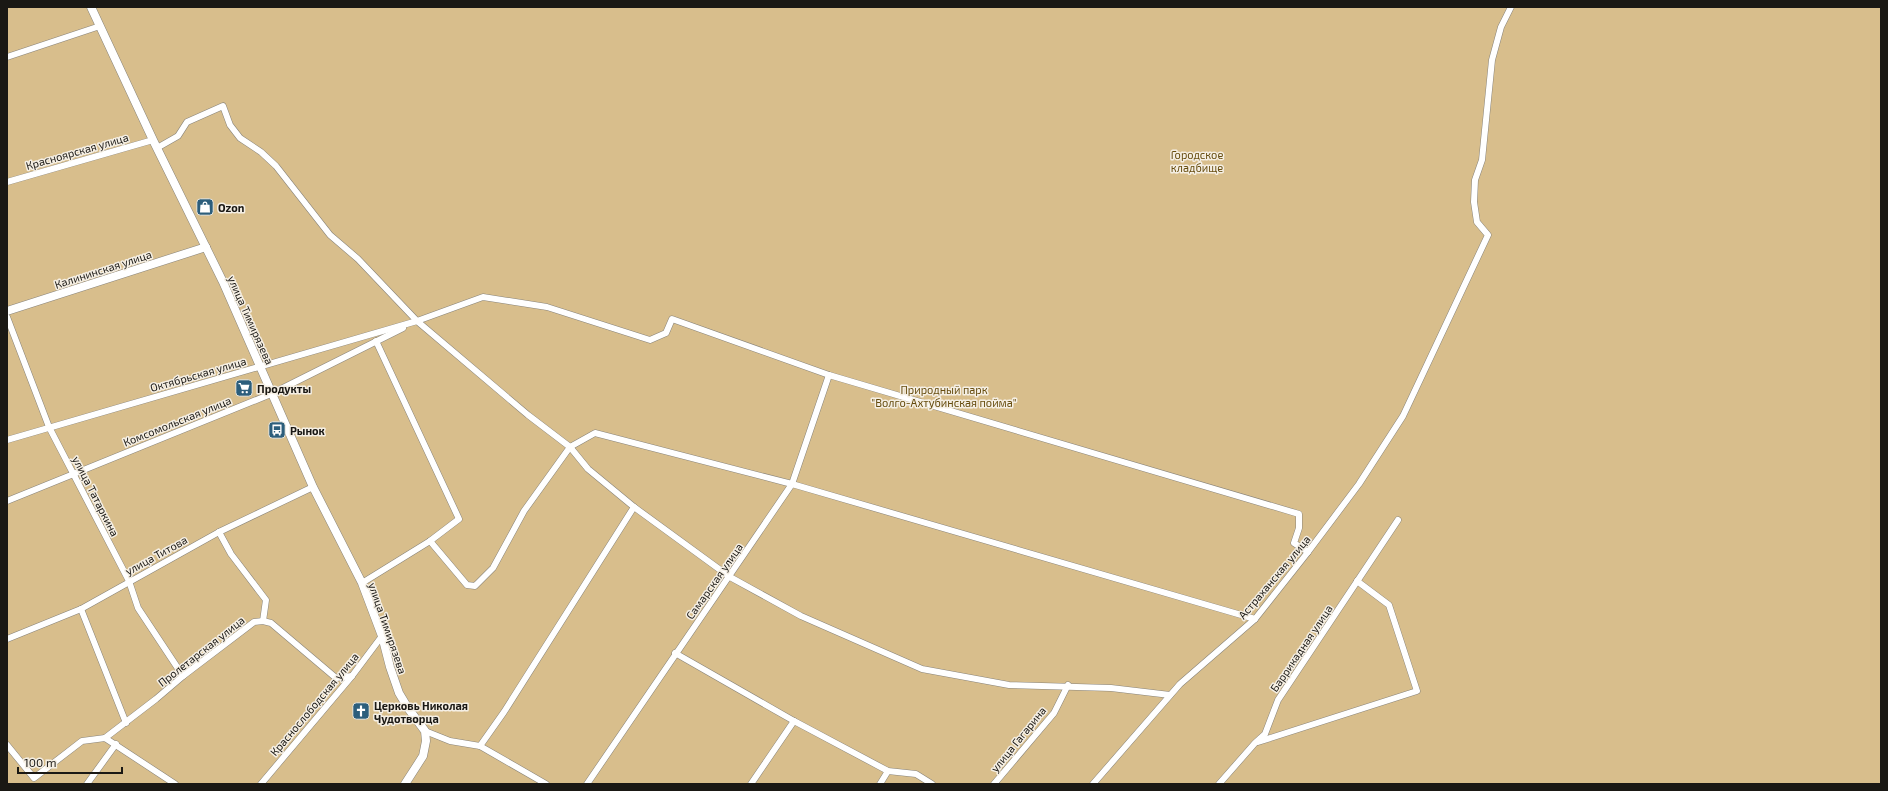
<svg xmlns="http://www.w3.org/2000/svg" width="1888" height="791" viewBox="0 0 1888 791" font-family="'Exo 2',sans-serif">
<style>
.green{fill:#d8be8c}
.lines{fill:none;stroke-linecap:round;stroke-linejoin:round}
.minor-casing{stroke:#89847a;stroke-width:7}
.tertiary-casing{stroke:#89847a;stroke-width:9}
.minor{stroke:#fff;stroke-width:6}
.tertiary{stroke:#fff;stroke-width:8}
.labels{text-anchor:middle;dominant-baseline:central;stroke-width:3;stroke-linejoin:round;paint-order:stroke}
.street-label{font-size:11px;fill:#1a1814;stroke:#f5efe4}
.park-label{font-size:11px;fill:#664c0e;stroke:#f5efe4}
.poi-label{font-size:11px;font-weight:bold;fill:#1a1814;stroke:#f5efe4;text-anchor:start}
</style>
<rect width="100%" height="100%" fill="#f5efe4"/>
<rect class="green" x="7" y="7" width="1874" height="777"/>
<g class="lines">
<defs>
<g id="minor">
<path d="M 7,57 L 100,26"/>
<path d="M 157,148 L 178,136 L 187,122 L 223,106 L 230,125 L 240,138 L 261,152 L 276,166 L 330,235 L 358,259 L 417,321 L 528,415 L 570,447 L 588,469 L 634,507 L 730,577 L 801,616 L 922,669 L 1009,685 L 1111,688 L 1170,695"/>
<path d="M 7,182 L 153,140"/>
<path d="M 7,317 L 49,427 L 129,581 L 138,608 L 183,676"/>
<path d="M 7,440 L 417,321 L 483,297 L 547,307 L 650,340 L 666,333 L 672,319 L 829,375 L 1299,514 L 1299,528 L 1294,543 L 1308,552"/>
<path d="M 7,501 L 271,394 L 403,328"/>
<path d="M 219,532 L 231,554 L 266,600 L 263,621"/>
<path d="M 430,541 L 467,585 L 475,586 L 493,568 L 524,511 L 570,447 L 595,433 L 792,484 L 1255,619"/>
<path d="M 362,583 L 430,541 L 459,519 L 376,341"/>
<path d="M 81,609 L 126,723"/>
<path d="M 7,639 L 81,609 L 219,532 L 313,487"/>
<path d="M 675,653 L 794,721 L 888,771 L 916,774 L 932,784"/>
<path d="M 425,731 L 450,741 L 480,746 L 546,784"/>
<path d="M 105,738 L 156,699 L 183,676 L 254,622 L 263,621 L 271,623 L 336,678 L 352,676"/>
<path d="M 1258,742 L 1417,691 L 1389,605 L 1357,581"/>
<path d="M 7,745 L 34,778 L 82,741 L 105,738 L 175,784"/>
<path d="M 480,746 L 504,712 L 634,507"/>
<path d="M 87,784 L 116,744"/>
<path d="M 261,784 L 352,676 L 382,636"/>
<path d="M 587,784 L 792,484 L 829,375"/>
<path d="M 751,784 L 794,721"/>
<path d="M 880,784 L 888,771"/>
<path d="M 994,784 L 1054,713 L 1068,685"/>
<path d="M 1093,784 L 1180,684 L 1255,619 L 1308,552 L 1359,484 L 1403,416 L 1488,235 L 1477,222 L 1474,202 L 1475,180 L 1482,160 L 1492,60 L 1501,27 L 1511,7"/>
<path d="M 1219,784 L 1255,743 L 1265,734 L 1278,700 L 1398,520"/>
</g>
<g id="tertiary">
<path d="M 91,7 L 153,140 L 223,282 L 313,487 L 362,583 L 382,636 L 390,667 L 399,693 L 408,708 L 425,731 L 426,741 L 423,756 L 405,784"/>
<path d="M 7,311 L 206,247"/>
</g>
</defs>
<use href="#minor" class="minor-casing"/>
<use href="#tertiary" class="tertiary-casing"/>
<use href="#minor" class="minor"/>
<use href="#tertiary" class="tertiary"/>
</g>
<defs>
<symbol id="shop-square" viewBox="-11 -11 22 22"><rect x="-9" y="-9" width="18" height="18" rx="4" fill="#2c5e7c" stroke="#f5efe4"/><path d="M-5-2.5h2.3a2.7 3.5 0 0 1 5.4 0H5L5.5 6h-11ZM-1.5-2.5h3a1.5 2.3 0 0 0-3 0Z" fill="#fff"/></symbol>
<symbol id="supermarket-square" viewBox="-11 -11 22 22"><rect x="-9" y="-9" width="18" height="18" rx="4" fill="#2c5e7c" stroke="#f5efe4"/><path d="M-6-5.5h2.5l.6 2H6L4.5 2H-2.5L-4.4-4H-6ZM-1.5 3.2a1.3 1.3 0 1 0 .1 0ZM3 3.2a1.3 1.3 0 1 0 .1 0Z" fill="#fff"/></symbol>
<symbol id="bus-square" viewBox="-11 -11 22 22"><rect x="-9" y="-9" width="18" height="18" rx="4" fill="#2c5e7c" stroke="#f5efe4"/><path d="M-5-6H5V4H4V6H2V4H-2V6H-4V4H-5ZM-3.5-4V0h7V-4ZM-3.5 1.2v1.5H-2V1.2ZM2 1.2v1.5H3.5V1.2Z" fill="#fff"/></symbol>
<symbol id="church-square" viewBox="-11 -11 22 22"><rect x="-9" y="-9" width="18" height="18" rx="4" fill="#2c5e7c" stroke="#f5efe4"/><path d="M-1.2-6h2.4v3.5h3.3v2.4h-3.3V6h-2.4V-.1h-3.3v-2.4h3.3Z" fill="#fff"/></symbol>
</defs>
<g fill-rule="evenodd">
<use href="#shop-square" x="195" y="197" width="20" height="20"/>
<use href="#supermarket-square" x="234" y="378" width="20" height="20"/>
<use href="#bus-square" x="267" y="420" width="20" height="20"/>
<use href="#church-square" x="351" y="701" width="20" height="20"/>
</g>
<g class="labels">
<g class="street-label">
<text transform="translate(77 151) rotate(-16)">Красноярская улица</text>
<text transform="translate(103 269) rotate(-18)">Калининская улица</text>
<text transform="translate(251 320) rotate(66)">улица Тимирязева</text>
<text transform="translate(198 374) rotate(-16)">Октябрьская улица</text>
<text transform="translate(177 421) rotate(-22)">Комсомольская улица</text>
<text transform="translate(96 496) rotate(63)">улица Татаркина</text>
<text transform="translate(156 555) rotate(-29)">улица Титова</text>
<text transform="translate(1274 577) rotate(-50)">Астраханская улица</text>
<text transform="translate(714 581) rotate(-55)">Самарская улица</text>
<text transform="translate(388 628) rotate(71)">улица Тимирязева</text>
<text transform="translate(1301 648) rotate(-56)">Баррикадная улица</text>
<text transform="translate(201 651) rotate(-38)">Пролетарская улица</text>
<text transform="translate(314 704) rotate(-50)">Краснослободская улица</text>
<text transform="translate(1018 739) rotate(-51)">улица Гагарина</text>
</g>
<g class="park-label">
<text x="1197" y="154">Городское<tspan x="1197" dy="13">кладбище</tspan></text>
<text x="944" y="389">Природный парк<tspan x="944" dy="13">"Волго-Ахтубинская пойма"</tspan></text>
</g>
<g class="poi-label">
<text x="218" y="207">Ozon</text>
<text x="257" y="388">Продукты</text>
<text x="290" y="430">Рынок</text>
<text x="374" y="705">Церковь Николая<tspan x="374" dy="13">Чудотворца</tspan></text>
</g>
</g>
<rect width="1888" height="791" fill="none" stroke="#1a1814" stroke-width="16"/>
<path d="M18 767v6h104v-6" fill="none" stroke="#1a1814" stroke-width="2"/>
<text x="24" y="767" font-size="12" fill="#1a1814" stroke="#f5efe4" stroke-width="3" paint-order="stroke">100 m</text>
</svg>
